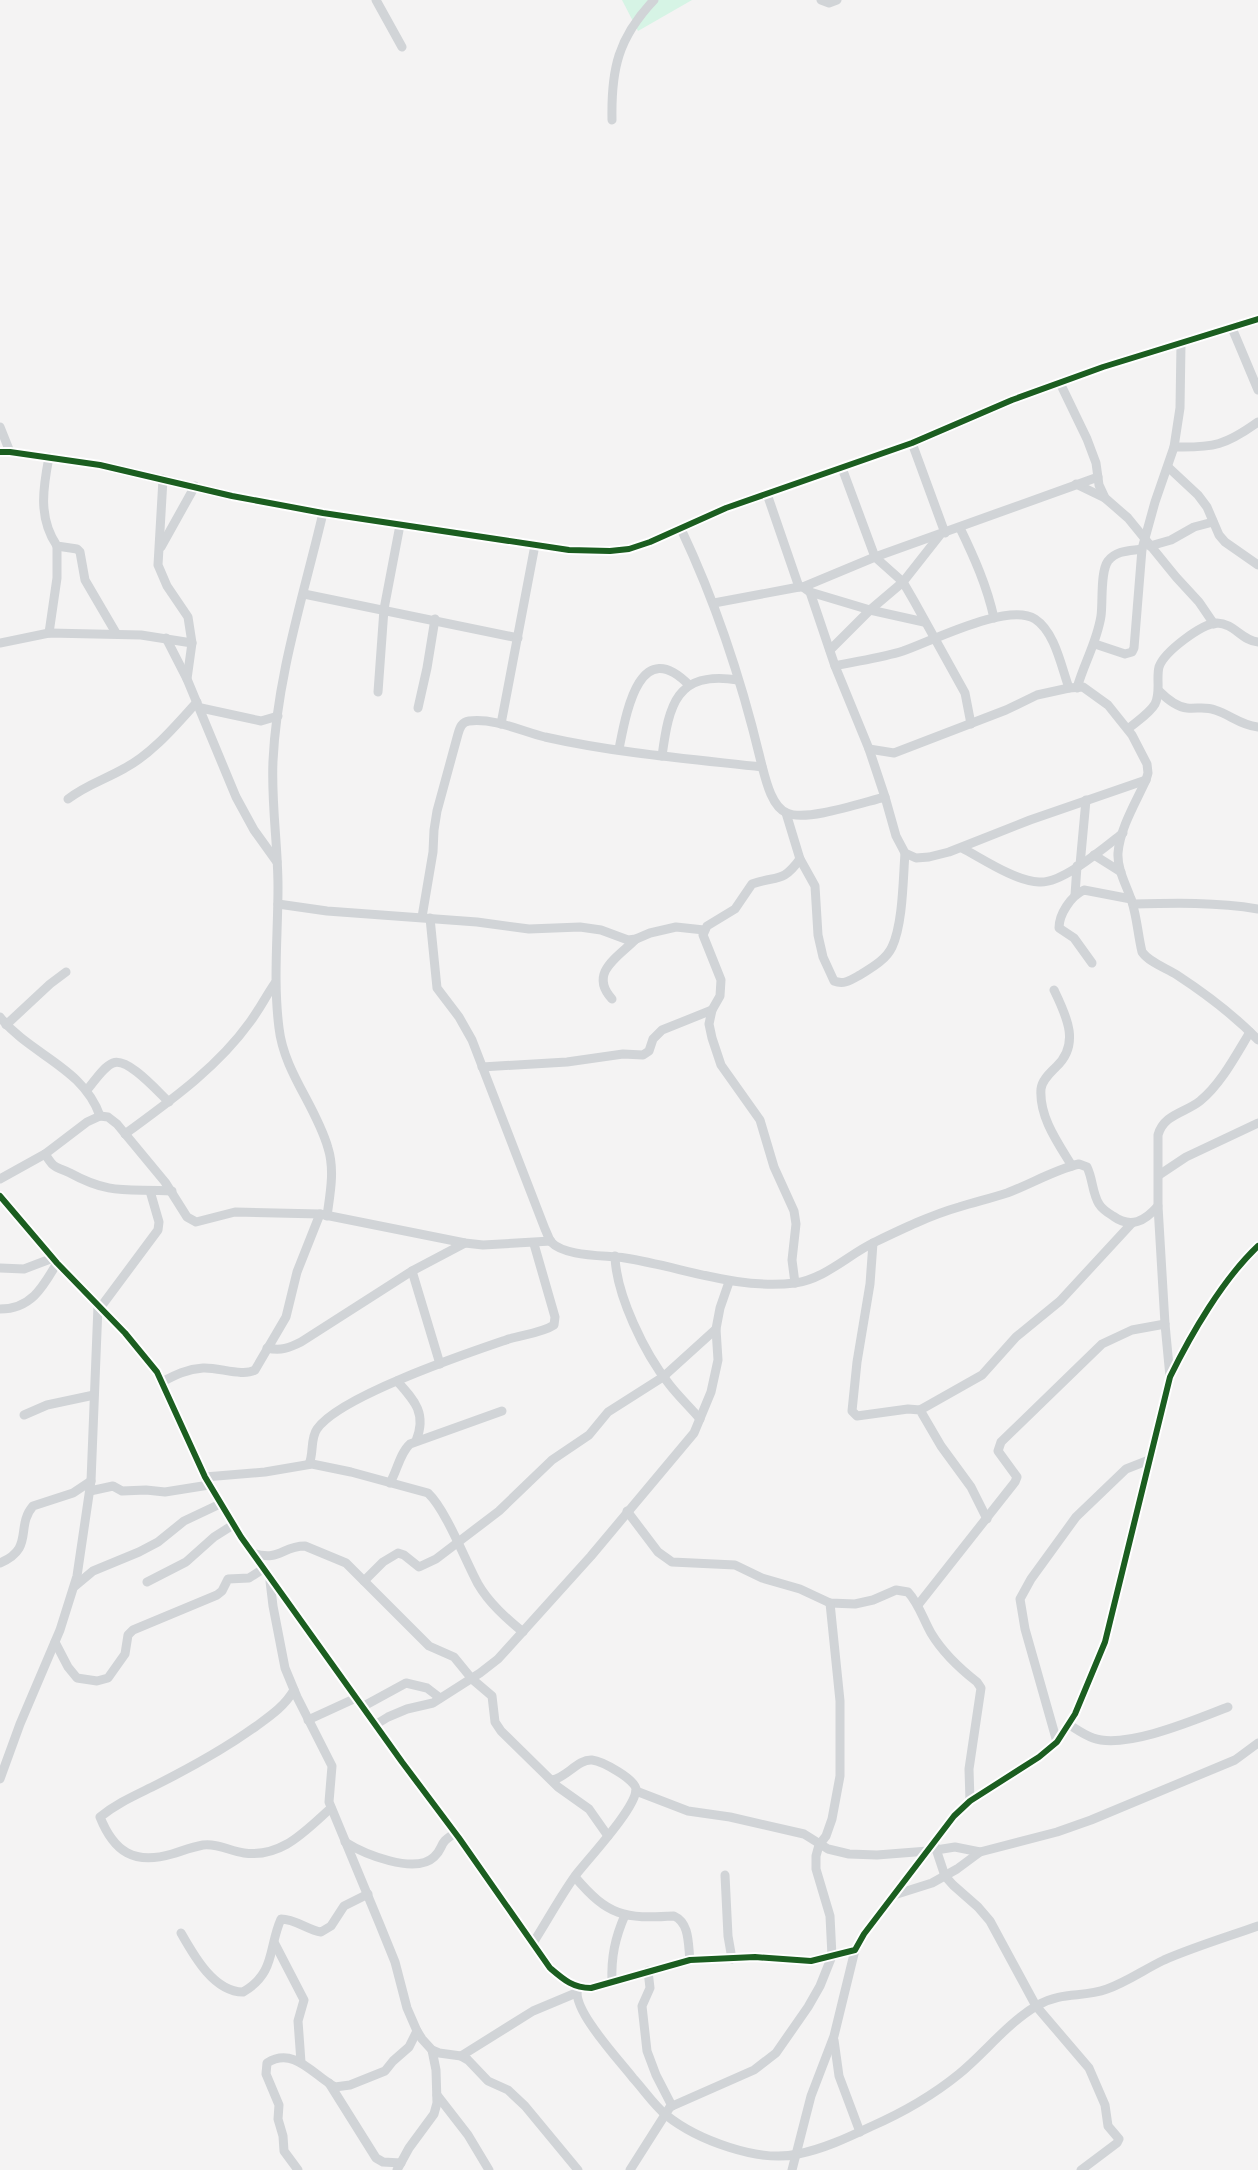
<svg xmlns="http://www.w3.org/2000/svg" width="1258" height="2170" viewBox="0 0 1258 2170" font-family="Inter,sans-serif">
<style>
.green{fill:#d6f4e5}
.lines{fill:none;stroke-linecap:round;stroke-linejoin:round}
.minor{stroke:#d1d4d7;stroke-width:9}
.cycleway-casing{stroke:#fff;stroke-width:10}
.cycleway{stroke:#1b5e20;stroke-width:6}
</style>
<rect width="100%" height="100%" fill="#f4f3f3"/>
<path class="green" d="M 622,0 L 692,0 L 638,31 Z"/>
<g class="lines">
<g class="minor">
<path d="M 376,0 L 402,47"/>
<path d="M 821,0 L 829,3 L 837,0"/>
<path d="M 612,120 C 611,69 618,38 654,0"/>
<path d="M 1232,328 L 1258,390"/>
<path d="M 1060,383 L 1087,439 L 1096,463 L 1099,485 L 1105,498 L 1128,518 L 1176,577 L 1199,602 L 1214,624"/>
<path d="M 0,427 L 10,452"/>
<path d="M 912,443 L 945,533"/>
<path d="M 1174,447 C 1214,448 1226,445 1258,422"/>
<path d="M 0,452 L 10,452 L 100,465 L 232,496 L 323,513 L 569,550 L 610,551 L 629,549 L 650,542 L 726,508 L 912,443 L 1012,400 L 1103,367 L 1258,319"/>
<path d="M 49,457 C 43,488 38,518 57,546 L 77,549 L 80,552 L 85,580 L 116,633"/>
<path d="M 1168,467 L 1198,495 L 1207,507 L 1219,535 L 1225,542 L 1258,565"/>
<path d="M 842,468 L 875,557 L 903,582 L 914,601 L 965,693 L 971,724"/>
<path d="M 163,479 L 158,565 L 167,586 L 188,617 L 192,643 L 187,679 L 236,797 L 254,830 L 277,862"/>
<path d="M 1076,484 L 1105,498"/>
<path d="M 767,494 L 799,587"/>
<path d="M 323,513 C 304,594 277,676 273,761 C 271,803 278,845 278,887 C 278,934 273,981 279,1028 C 284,1072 316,1106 328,1148 C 335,1170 330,1194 327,1216"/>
<path d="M 960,528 C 974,557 987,586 994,618"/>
<path d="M 681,529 C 716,603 742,682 761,762 C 765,777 771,807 787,813 C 806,822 864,802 885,797"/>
<path d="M 1150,546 L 1171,540 L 1194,527 L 1213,522"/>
<path d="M 161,547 L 195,486"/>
<path d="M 803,587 L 875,557 L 1098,477"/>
<path d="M 810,592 L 870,610 L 924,622"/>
<path d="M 304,594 L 518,638"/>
<path d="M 714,603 L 799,587 L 803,587 L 810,592 L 835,666 L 869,749 L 885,797 L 896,836 L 905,853 L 916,858 L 929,857 L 949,852 L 1030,820 L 1146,780"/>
<path d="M 49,633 L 57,578 L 57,546"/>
<path d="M 166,638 L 187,679"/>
<path d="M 0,643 L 49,633 L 141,635 L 192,643"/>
<path d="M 1095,644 L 1125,654 L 1132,652 L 1134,648 L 1142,549 L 1155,502 L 1174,447 L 1180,408 L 1181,344"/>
<path d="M 830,650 L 870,610 L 903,582 L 940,535"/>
<path d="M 835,666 C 857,661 881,658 903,651 C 932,641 1008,602 1035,619 C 1055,632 1061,666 1069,688"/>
<path d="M 1077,688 C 1084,663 1097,642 1101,616 C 1103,602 1100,572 1108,561 C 1117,550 1130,551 1142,549"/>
<path d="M 1159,691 C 1166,698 1177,707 1187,708 C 1197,709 1205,706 1215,710 C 1231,715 1240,725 1258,727"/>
<path d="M 378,692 L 384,609 L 400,525"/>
<path d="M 201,708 L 261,721 L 278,716"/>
<path d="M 418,708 L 427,668 L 435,619"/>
<path d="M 501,724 L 535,545"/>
<path d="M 1128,729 C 1136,722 1150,713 1155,704 C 1161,692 1156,679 1159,667 C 1164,652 1201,624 1217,623 C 1234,623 1242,641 1258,642"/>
<path d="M 619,749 C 626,714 639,634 689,685"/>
<path d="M 869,749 L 894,753 L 1006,710 L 1037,695 L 1069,688 L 1083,687 L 1108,705 L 1132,735 L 1147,764 L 1148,773 L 1146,780 C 1136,802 1120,828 1118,853 C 1117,870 1127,886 1132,902 C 1137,918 1138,935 1142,952 C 1150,963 1166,968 1177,975 C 1206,994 1234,1015 1258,1040"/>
<path d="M 662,756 C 669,705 676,670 738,680"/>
<path d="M 68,799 C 86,785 106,779 125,768 C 153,753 176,725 197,702"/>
<path d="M 786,813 L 800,859 L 815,886 L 818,935 L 823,957 L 834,981 C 844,985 851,980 860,975 C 871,968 886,960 892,947 C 903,924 903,879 905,853"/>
<path d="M 962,848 C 983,859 1015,881 1039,882 C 1062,884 1105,847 1123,833"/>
<path d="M 1094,855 L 1121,872"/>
<path d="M 1080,865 L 1086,800"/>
<path d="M 1075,895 L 1077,866"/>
<path d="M 278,904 L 327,911 L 477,922 L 529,929 L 580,927 L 601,930 L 628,940 L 636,939 L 650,933 L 676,927 L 704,930"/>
<path d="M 1133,904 C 1175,903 1216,902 1258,909"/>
<path d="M 422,917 L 433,852 L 434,830 L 437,811 L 458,734 C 460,727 462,722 469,721 C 495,718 521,731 545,737 C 616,753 690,759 762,767"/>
<path d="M 430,918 L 437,988 L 459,1017 L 472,1040 L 545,1229 C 547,1233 549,1239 551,1242 C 565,1257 606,1255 625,1258 C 682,1267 737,1290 795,1283 C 825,1279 849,1254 875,1242 C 902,1229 931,1215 959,1207 C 975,1202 992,1198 1007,1193 C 1031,1184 1054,1170 1079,1164 L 1087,1167 C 1093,1179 1092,1193 1099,1204 C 1102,1209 1108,1213 1113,1216 C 1131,1229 1145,1221 1158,1206"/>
<path d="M 1092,963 L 1074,938 L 1059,928 C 1059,914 1071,896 1084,890 L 1131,899"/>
<path d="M 1054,990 C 1066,1015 1081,1044 1056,1067 C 1050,1073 1042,1080 1041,1089 C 1039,1117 1058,1143 1072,1166"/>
<path d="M 612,999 C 588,973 618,957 636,939"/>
<path d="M 0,1017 C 30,1055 83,1067 100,1116"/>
<path d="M 6,1025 L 50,984 L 66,972"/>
<path d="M 482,1067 L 567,1062 L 623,1054 L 643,1055 L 649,1051 L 653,1039 L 662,1030 L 712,1010"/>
<path d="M 87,1090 C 94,1082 103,1067 113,1063 C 128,1057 158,1092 169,1102"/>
<path d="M 125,1134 C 170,1101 217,1068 250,1022 C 259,1010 266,996 275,983"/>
<path d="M 45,1154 C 56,1171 54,1165 70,1173 C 112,1196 128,1188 172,1191"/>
<path d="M 1159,1175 L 1186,1157 L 1258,1123"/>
<path d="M 0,1179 L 45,1154 L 87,1122 L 100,1116 L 108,1117 L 117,1124 L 165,1182 L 187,1217 L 196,1222 L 235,1212 L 320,1214 L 465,1243 L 483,1245 L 551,1241"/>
<path d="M 0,1196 L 57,1263 L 125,1333 L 157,1372 L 205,1477 L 241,1537 L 402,1762 L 459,1838 L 550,1968 C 564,1980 573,1988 591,1988 L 690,1960 L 755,1957 L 811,1961 L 855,1950 L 864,1934 L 954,1816 L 970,1801 L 1039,1757 L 1057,1742 L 1075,1714 L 1105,1642 L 1170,1377 C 1191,1334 1223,1279 1258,1246"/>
<path d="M 873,1243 L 870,1284 L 857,1362 L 852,1411 L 857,1416 L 908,1409 L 920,1410 L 941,1446 L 971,1487 L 987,1519"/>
<path d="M 615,1256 C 616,1295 645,1354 669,1384 C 679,1397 690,1407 700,1419"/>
<path d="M 0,1268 L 24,1269 L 53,1258"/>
<path d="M 412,1271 L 440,1364"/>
<path d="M 795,1283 L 792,1260 L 796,1224 L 794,1211 L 774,1167 L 760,1120 L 721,1065 L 712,1038 L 709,1024 L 712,1010 L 720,996 L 721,980 L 703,935 L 707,926 L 735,909 L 752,884 C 777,875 782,884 800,859"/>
<path d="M 100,1308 L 158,1230 L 159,1222 L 150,1191"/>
<path d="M 0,1309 C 31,1309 43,1287 57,1263"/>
<path d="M 267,1348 C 281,1351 289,1348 301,1342 L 412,1271 L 465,1243"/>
<path d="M 1170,1377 L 1165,1324 L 1158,1206 L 1158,1135 C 1164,1114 1185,1113 1200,1101 C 1221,1084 1236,1055 1250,1032"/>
<path d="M 397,1381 C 415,1401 427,1414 416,1441"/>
<path d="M 162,1382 C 175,1375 187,1369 203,1368 C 218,1367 243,1377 255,1370 L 286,1317 L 297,1272 L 320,1214"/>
<path d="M 920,1410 L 982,1375 L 1016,1337 L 1060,1301 L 1132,1223"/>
<path d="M 24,1415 L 47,1405 L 94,1395"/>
<path d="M 309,1464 C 314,1453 310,1439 317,1429 C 340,1396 465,1354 506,1340 C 521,1335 542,1333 554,1325 L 555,1317 L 534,1244"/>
<path d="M 205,1477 L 265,1472 L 312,1464 L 351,1472 L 428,1493 C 446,1510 465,1560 478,1584 C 489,1603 506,1618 523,1632"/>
<path d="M 390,1483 C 397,1471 400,1453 410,1444 L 502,1411"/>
<path d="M 90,1491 L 113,1486 L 122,1491 L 146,1490 L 165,1492 L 209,1485"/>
<path d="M 627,1511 L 658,1552 L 672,1562 L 735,1565 L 762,1578 L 800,1589 L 830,1603 L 855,1604 L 873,1600 L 896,1590 L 908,1592 C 919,1604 923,1619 931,1633 C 943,1653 959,1668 977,1682 L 981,1688 L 969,1769 L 970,1801"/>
<path d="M 252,1553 C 281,1562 281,1546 305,1546 L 346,1563 L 429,1646 L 454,1657 L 472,1679 L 492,1696 L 495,1722 L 501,1731 L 558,1787 L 589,1809 L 608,1836"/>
<path d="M 0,1563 C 35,1548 15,1527 33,1506 L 73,1493 L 91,1481"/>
<path d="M 270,1581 L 273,1606 L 285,1668 L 297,1697 L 332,1766 L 329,1802 L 380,1925 L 395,1962 L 407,2008 L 417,2031 L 422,2039 L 432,2050 L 439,2053 L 461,2056 L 468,2060 L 488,2081 L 508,2090 L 525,2106 L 578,2170"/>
<path d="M 364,1581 L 383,1562 L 398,1553 L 404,1555 L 419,1567 L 436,1559 L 499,1511 L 552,1460 L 589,1435 L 608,1412 L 663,1377 L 716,1329"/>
<path d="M 147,1582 L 186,1562 L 214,1537 L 233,1525"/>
<path d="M 75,1586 L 93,1571 L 139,1552 L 158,1542 L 184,1521 L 220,1504"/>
<path d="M 918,1605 L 1015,1482 L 1017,1477 L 998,1451 L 1001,1442 L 1102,1344 L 1132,1330 L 1165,1324"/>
<path d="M 55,1642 L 68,1667 L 77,1678 L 97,1681 L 108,1678 L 125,1654 L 128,1635 L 133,1630 L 217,1595 L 222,1591 L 228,1579 L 249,1578 L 263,1569"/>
<path d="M 294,1690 C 284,1707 270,1716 255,1727 C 223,1750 190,1768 156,1785 C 136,1795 117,1803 100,1817 C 114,1852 134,1865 172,1854 C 182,1851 192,1847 203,1845 C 217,1843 230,1851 244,1853 C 282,1858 305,1831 331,1808"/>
<path d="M 362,1707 L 406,1683 L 427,1688 L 440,1698"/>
<path d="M 308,1720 L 356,1698"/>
<path d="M 1068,1724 C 1076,1729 1084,1735 1093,1738 C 1125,1750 1197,1719 1228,1707"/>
<path d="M 375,1725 L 388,1717 L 407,1709 L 433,1703 L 480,1673 L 498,1659 L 591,1556 L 694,1433 L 711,1392 L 718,1360 L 716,1329 L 720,1308 L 729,1282"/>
<path d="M 1057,1742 L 1025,1629 L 1020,1599 L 1031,1579 L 1076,1517 L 1126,1469 L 1149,1460"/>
<path d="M 0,1779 L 20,1724 L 60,1630 L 77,1576 L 91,1481 L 98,1306"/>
<path d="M 636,1791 L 688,1811 L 730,1817 L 804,1834 L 828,1849 L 849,1854 L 877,1855 L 928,1851"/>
<path d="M 345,1842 C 364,1854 415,1875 434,1857 C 445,1847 437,1843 456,1833"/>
<path d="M 934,1843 L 945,1876 L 953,1885 L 978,1907 L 990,1921 L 1036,2006 L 1089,2068 L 1105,2105 L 1108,2126 L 1119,2139 L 1117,2143 L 1081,2170"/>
<path d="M 936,1850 L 955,1847 L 980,1852"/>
<path d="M 725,1875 L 728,1936 L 732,1959"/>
<path d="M 575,1877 C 608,1916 624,1919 674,1916 C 690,1923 688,1945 690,1960"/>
<path d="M 894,1895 L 932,1883 L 957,1869 L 980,1852 L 1057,1832 L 1091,1820 L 1235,1760 L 1258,1743"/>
<path d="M 181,1933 C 194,1956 214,1992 243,1992 C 276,1973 268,1948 281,1919 C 295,1919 308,1930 321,1932 L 331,1926 L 344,1906 L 368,1894"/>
<path d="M 533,1943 C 547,1921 560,1897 575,1876 C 588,1859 635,1809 636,1790 C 637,1780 602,1761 592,1760 C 578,1759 566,1778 552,1780"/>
<path d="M 275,1944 L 304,2000 L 298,2021 L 301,2062"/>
<path d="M 648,1971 L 650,1988 L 642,2006 L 647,2051 L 656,2075 L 672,2106"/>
<path d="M 612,1982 C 611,1957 615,1938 625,1915"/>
<path d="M 578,1988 C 570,2008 620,2061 633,2078 C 644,2090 654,2105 666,2115 C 697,2140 759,2163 798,2154 C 823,2149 847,2138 870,2127 C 902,2113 932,2096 959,2074 C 986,2052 1007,2023 1038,2005 C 1063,1991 1082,1998 1107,1989 C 1127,1982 1145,1969 1164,1960 C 1194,1947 1227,1937 1258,1926"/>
<path d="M 834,2040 L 839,2076 L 860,2132"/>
<path d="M 461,2056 L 533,2011 L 576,1993"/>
<path d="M 329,2083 L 376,2158 L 383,2162 L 401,2163"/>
<path d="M 437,2095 L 468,2135 L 489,2170"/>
<path d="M 298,2170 L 284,2151 L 283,2136 L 278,2119 L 279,2105 L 266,2074 L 267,2063 C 294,2046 313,2075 335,2087 L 350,2085 L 385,2071 L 393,2061 L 409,2047 L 417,2031"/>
<path d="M 397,2170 L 409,2148 L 434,2114 L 437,2103 L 436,2070 L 432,2050"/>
<path d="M 630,2170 L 670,2107 L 754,2070 L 776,2053 L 808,2007 L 820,1986 L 832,1956 L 830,1916 L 816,1869 L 816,1856 L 819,1845 L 826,1836 L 832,1819 L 840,1776 L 840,1701 L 830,1603"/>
<path d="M 792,2170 L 811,2096 L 834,2036 L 855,1950"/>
</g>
<defs>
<g id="cycleway">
<path d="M 0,452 L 10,452 L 100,465 L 232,496 L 323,513 L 569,550 L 610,551 L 629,549 L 650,542 L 726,508 L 912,443 L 1012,400 L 1103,367 L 1258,319"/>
<path d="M 0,1196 L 57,1263 L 125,1333 L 157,1372 L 205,1477 L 241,1537 L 402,1762 L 459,1838 L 550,1968 C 564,1980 573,1988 591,1988 L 690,1960 L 755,1957 L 811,1961 L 855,1950 L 864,1934 L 954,1816 L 970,1801 L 1039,1757 L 1057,1742 L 1075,1714 L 1105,1642 L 1170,1377 C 1191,1334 1223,1279 1258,1246"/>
</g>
</defs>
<use href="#cycleway" class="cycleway-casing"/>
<use href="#cycleway" class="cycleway"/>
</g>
</svg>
